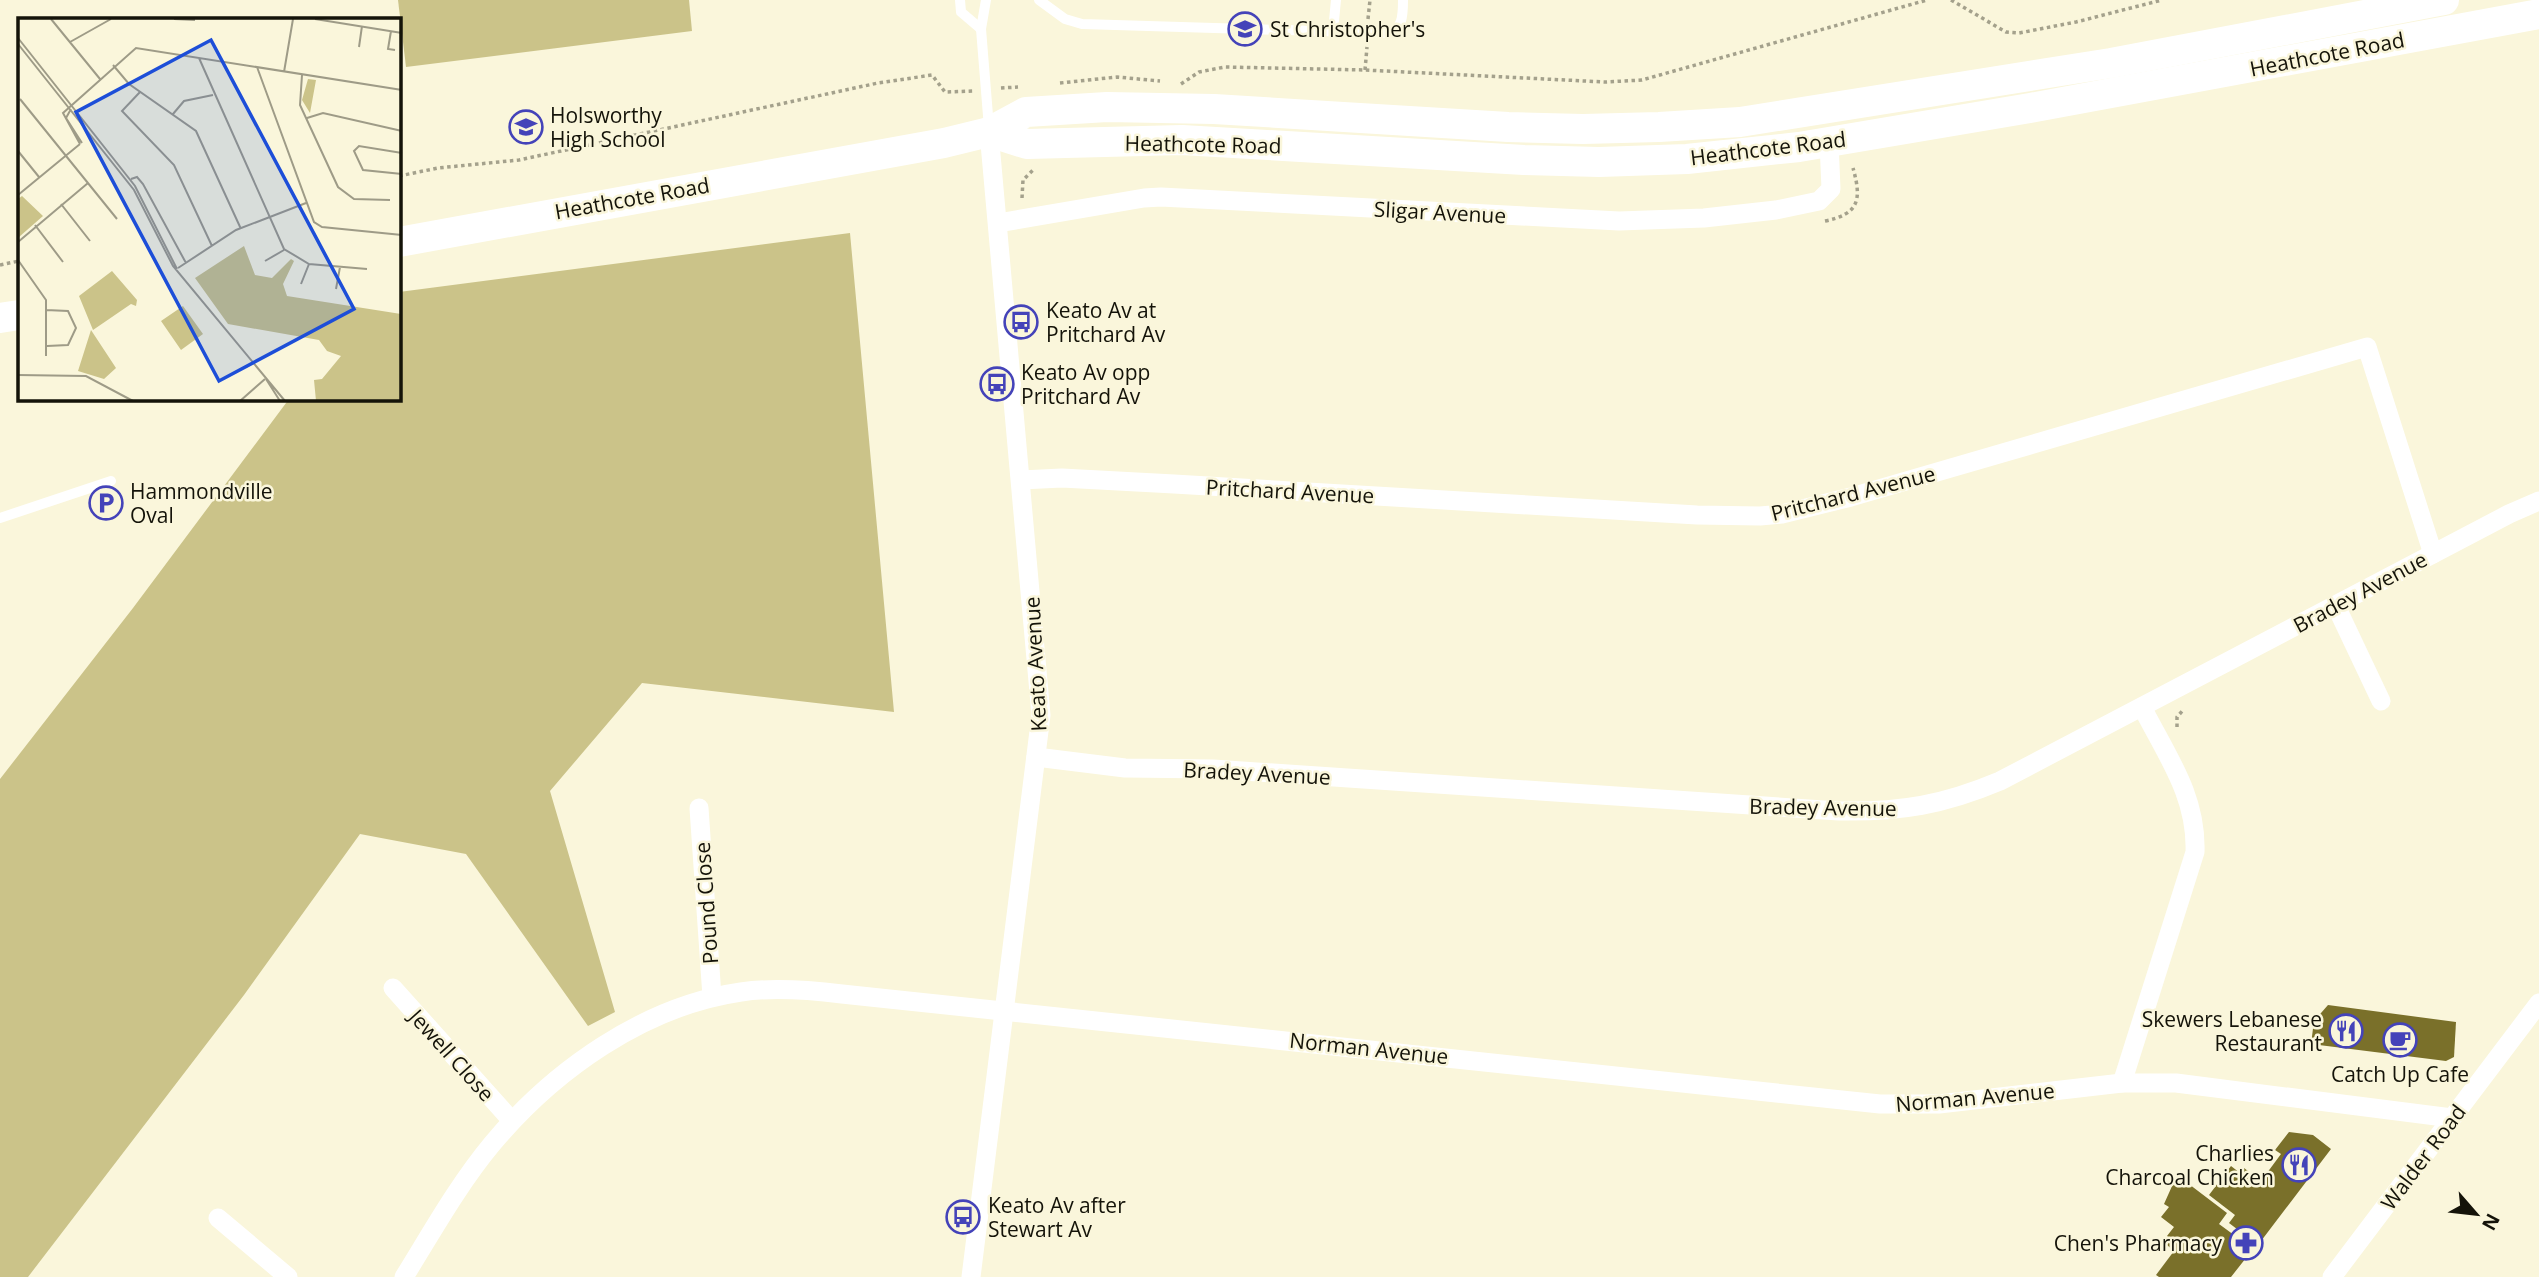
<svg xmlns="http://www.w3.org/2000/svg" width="2539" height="1277" viewBox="0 0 2539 1277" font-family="'Open Sans',sans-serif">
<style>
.green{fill:#cbc389}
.building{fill:#7a702a}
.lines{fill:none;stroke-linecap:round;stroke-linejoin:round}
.path{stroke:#a4a18c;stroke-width:3.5;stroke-dasharray:3.5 3.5;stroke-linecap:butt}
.service{stroke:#fff;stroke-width:10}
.minor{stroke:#fff;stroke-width:19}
.primary{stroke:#fff;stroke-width:30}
.labels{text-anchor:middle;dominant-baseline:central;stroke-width:5;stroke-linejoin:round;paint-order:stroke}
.poi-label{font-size:21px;fill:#141309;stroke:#faf6db;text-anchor:start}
.street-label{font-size:21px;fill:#141309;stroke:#faf6db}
.inset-road{fill:none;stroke:#9e9b87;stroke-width:2}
.view{fill:#1d4ed8;fill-opacity:0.15;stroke:#1d4ed8;stroke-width:3.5}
.inset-edge{fill:none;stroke:#141309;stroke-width:3.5}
</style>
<rect width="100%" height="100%" fill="#faf6db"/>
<g class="green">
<path d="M 398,0 L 689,0 L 692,31 L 406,67 Z"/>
<path d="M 850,233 L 894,712 L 642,683 L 550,791 L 615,1012 L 588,1026 L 466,854 L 360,834 L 244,995 L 28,1277 L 0,1277 L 0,779 L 133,608 L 289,399 L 399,399 L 399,292 Z"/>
</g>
<g class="building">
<path d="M 2328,1005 L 2456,1022 L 2454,1057 L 2446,1061 L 2311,1044 L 2314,1021 Z"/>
<path d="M 2289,1132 L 2313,1135 L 2331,1149 L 2258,1245 L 2229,1223 L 2235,1215 L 2209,1195 L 2231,1166 L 2240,1173 L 2244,1168 L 2261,1181 L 2281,1154 L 2275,1150 Z"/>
<path d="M 2177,1175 L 2227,1213 L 2219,1224 L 2253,1249 L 2231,1277 L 2159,1277 L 2156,1275 L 2174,1251 L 2167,1245 L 2171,1239 L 2167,1236 L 2174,1227 L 2161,1217 L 2169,1207 L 2164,1204 Z"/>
</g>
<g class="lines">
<g class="path">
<path d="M 1951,0 L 2006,32 L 2019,33 L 2076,22 L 2162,0"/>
<path d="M 1368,19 L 1370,0"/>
<path d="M 1365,70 L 1367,47"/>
<path d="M 1060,83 L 1117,77 L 1160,81"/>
<path d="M 1181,84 L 1199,72 L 1225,67 L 1365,70 L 1605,82 L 1642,80 L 1927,0"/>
<path d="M 1001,88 L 1018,87"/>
<path d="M 399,176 L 438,168 L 519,160 L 878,83 L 932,75 L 945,92 L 973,91"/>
<path d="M 1022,198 L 1023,180 L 1034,169"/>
<path d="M 1825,221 C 1859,214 1862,200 1853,168"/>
<path d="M 0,265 L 19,261"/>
<path d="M 2177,727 L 2177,717 L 2184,709"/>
</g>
<g class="service">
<path d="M 960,0 L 961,12 L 981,29"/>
<path d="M 986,0 L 981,29 L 989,128"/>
<path d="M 1039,0 L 1065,19 L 1082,24 L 1385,33 C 1403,32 1403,15 1403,0"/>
<path d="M 1333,31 L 1336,0"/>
<path d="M 0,518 L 111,481"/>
</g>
<g class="minor">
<path d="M 998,223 L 1144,198 L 1161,197 L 1619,221 L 1704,218 L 1776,210 L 1819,201 L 1831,189 L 1829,142"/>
<path d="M 1021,480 L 1062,478 L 1174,484 L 1697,515 L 1760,516 L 1782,514 L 1851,497 L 2367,347 L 2433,554"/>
<path d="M 2336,606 L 2381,701"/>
<path d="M 1036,757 L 1125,768 L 1213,769 L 1839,811 C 1901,812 1943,805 2000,781 L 2509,514 L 2539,501"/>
<path d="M 699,808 L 712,997"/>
<path d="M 393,988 L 512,1121"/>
<path d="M 2122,1083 L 2195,852 C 2197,796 2167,756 2142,707"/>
<path d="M 218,1218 L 288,1277"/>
<path d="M 404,1277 C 432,1232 458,1185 492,1144 C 554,1070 644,1006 741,992 C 774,987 809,990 842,994 L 1880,1104 L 1939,1104 L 2122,1083 L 2176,1083 L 2452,1118"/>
<path d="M 971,1277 L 1041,715 L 989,132"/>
<path d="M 2332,1277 L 2539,1003"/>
</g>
<g class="primary">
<path d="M 989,132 L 1027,144 L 1182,140 L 1524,160 L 1599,162 L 1687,159 L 1799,147 L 2030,108 L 2539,14"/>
<path d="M 399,242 L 944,143 L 989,132 L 1026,112 L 1107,107 L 1214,109 L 1508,127 L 1583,129 L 1659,127 L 1740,122 L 2111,63 L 2444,0"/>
<path d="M 0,318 L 19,315"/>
</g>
</g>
<defs>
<symbol id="school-ring" viewBox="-11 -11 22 22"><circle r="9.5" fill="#faf6db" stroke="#4443b9" stroke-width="1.5"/><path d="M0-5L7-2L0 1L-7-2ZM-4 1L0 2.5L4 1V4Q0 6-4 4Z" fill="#4443b9"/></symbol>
<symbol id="bus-ring" viewBox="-11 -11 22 22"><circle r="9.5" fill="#faf6db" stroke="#4443b9" stroke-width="1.5"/><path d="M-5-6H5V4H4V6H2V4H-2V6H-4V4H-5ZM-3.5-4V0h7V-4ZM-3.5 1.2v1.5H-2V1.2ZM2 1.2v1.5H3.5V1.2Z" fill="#4443b9"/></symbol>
<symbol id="parking-ring" viewBox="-11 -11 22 22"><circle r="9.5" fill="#faf6db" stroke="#4443b9" stroke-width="1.5"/><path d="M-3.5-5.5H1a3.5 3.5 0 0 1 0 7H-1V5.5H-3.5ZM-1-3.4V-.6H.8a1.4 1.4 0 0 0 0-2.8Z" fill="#4443b9"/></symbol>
<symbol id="restaurant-ring" viewBox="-11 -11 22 22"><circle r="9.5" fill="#faf6db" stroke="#4443b9" stroke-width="1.5"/><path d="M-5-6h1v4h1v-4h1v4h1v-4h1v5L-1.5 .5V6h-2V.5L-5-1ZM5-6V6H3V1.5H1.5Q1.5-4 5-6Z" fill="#4443b9"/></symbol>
<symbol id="cafe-ring" viewBox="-11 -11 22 22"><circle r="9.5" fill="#faf6db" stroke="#4443b9" stroke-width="1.5"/><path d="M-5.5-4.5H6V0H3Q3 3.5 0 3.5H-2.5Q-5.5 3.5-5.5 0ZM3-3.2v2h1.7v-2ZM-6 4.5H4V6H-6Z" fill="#4443b9"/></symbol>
<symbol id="pharmacy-ring" viewBox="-11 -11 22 22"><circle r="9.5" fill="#faf6db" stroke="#4443b9" stroke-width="1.5"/><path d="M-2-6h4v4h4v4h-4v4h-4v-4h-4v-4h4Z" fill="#4443b9"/></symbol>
</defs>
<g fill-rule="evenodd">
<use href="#school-ring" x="1226" y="10" width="38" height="38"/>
<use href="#school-ring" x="507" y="108" width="38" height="38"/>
<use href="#bus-ring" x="1002" y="303" width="38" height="38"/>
<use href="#bus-ring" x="978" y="365" width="38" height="38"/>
<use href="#parking-ring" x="87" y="484" width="38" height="38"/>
<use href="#restaurant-ring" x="2327" y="1012" width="38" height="38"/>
<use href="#cafe-ring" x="2381" y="1021" width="38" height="38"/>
<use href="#restaurant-ring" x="2280" y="1146" width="38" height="38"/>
<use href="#bus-ring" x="944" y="1198" width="38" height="38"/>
<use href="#pharmacy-ring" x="2227" y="1224" width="38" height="38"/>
</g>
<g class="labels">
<g class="poi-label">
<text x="1270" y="29">St Christopher's</text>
<text x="550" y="115">Holsworthy<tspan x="550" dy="24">High School</tspan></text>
<text x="1046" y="310">Keato Av at<tspan x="1046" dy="24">Pritchard Av</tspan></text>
<text x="1021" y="372">Keato Av opp<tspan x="1021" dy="24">Pritchard Av</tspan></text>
<text x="130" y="491">Hammondville<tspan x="130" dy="24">Oval</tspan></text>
<text x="2322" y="1019" text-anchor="end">Skewers Lebanese<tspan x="2322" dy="24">Restaurant</tspan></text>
<text x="2400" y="1074" text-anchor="middle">Catch Up Cafe</text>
<text x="2274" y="1153" text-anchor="end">Charlies<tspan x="2274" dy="24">Charcoal Chicken</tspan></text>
<text x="988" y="1205">Keato Av after<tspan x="988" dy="24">Stewart Av</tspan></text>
<text x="2222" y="1243" text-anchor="end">Chen's Pharmacy</text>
</g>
<g class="street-label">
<text transform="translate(2327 54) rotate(-11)">Heathcote Road</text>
<text transform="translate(1203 144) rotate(1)">Heathcote Road</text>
<text transform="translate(1768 148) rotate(-7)">Heathcote Road</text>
<text transform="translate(632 198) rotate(-10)">Heathcote Road</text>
<text transform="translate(1440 212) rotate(3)">Sligar Avenue</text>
<text transform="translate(1290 491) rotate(3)">Pritchard Avenue</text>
<text transform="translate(1853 493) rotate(-14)">Pritchard Avenue</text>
<text transform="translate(2360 592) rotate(-28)">Bradey Avenue</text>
<text transform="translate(1035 664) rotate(-93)">Keato Avenue</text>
<text transform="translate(1257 773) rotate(3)">Bradey Avenue</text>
<text transform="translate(1823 807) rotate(1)">Bradey Avenue</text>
<text transform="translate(706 903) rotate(-94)">Pound Close</text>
<text transform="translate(1369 1048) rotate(6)">Norman Avenue</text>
<text transform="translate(452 1055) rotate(48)">Jewell Close</text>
<text transform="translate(1975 1097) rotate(-5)">Norman Avenue</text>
<text transform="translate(2423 1157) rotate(-53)">Walder Road</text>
</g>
</g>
<g transform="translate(18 18)">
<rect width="383" height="383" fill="#faf6db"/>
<path d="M 290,61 L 298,62 L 292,95 L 284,82 ZM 4,178 L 25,198 L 1,219 L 0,181 ZM 226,228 L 237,257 L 254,260 L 273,241 L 276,243 L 265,266 L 269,278 L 383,296 L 383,383 L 298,383 L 296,362 L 304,361 L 323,338 L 309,333 L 301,322 L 210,306 L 177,260 ZM 94,253 L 119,282 L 118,288 L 113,286 L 75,312 L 61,278 ZM 165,288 L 185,316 L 163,332 L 143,303 ZM 73,312 L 98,350 L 86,361 L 60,353 Z" fill="#cbc389"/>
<path class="inset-road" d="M 33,1 L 82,61M 156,1 L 177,2M 297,1 L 384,15M 373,13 L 370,31 L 377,32M 0,20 L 117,168 L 159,251M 52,24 L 93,1M 0,26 L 116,172 L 155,248 L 267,383M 341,29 L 344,8M 181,40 L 266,231 L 291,246 L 349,251M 95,47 L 111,66 L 178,113 L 223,211M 239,49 L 296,204 L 304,209 L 384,217M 266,54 L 275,1M 284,57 L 282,87 L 320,169 L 336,181 L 372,182M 122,74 L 104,93 L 156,147 L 194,228M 2,81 L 99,201M 53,91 L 48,100 L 64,125M 155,96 L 166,83 L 195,77M 289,100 L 305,95 L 384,113M 62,126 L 45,95 L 118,30 L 384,72M 0,133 L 21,159M 384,135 L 341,128 L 336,133 L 345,152 L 384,156M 113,161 L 119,159 L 125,166 L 168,245M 0,177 L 62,126M 43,186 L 72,223M 17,207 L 45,244M 0,224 L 70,165M 0,242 L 28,282 L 28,338M 247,243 L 266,232M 160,250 L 218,212 L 288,185M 283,266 L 291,246M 318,271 L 322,249M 28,292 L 50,293 L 58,310 L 50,327 L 29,328M 0,357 L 68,358 L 115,383M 248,361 L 262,383M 222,383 L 247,361"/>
<path class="view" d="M 193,22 L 336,291 L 201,363 L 58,94 Z"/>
<rect width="383" height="383" class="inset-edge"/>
</g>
<g transform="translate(2476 1214) rotate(118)" stroke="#faf6db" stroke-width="5" paint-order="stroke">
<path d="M0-5L12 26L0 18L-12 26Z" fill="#141309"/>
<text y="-10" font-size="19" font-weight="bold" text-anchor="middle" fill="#141309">N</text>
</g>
</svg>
